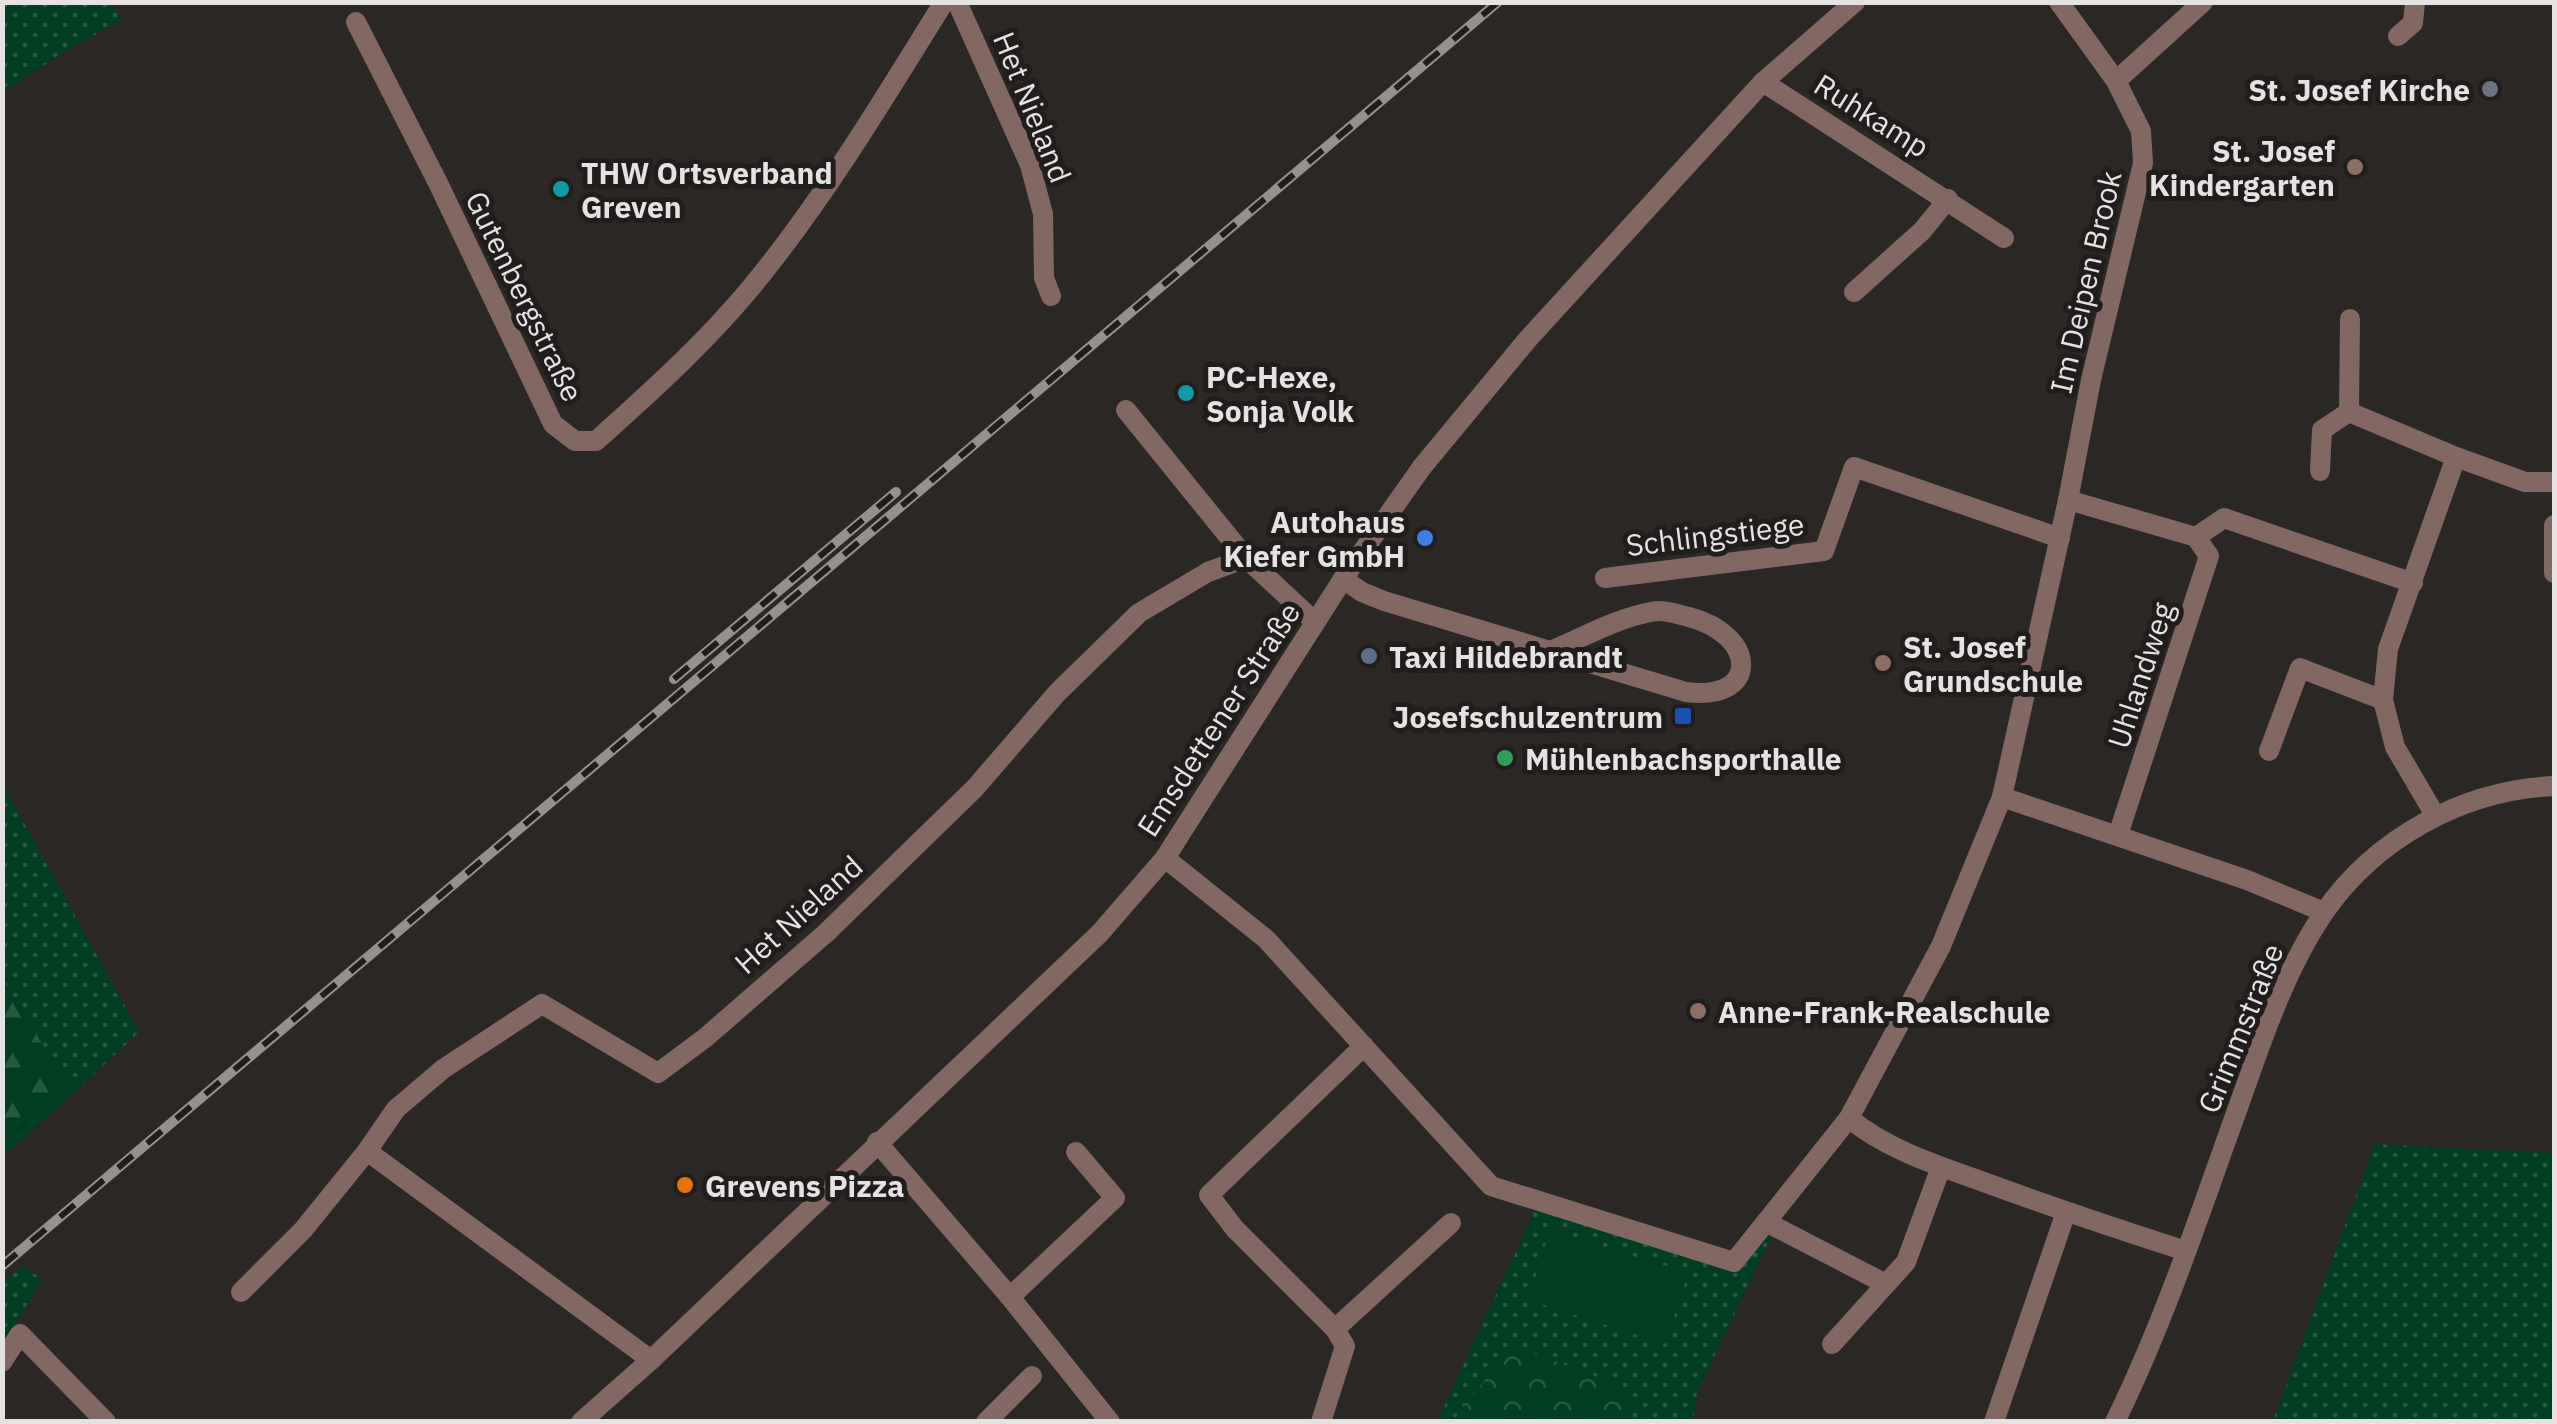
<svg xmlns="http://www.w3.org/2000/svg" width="2557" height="1424" viewBox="0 0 2557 1424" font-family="'IBM Plex Sans',sans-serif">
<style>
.grass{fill:url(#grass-dots)}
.forest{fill:url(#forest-firs)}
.park{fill:url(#park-crowns)}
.garden{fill:#003e21}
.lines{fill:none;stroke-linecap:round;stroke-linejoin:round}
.minor{stroke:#836763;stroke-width:20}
.tertiary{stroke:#836763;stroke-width:20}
.rail-casing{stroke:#949290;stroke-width:10}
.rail{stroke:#201d1c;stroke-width:6;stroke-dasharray:19;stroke-linecap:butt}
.worship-dot{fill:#6b7280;stroke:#201d1c;stroke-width:4}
.education-dot{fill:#8d6e63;stroke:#201d1c;stroke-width:4}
.culture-dot{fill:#0f9aa8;stroke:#201d1c;stroke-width:4}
.shop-dot{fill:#3f7fe0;stroke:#201d1c;stroke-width:4}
.service-dot{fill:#5c6f8a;stroke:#201d1c;stroke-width:4}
.transit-dot{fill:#1a4fb4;stroke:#201d1c;stroke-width:4}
.leisure-dot{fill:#2e9e5b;stroke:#201d1c;stroke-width:4}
.food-dot{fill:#e8710a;stroke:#201d1c;stroke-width:4}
.labels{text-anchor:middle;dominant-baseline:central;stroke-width:10;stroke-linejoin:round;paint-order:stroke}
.poi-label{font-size:30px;font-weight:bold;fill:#e5e3e2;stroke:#201d1c;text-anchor:start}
.street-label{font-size:30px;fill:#e5e3e2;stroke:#201d1c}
</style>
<defs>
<pattern id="grass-dots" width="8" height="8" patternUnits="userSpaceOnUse" patternTransform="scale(2.5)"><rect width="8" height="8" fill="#003e21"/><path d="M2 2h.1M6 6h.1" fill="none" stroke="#255a41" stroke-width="1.8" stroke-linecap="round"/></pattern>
<pattern id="forest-firs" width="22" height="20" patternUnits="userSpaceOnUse" patternTransform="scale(2.5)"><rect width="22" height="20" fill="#003e21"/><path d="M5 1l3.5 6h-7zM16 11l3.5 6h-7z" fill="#255a41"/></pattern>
<pattern id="park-crowns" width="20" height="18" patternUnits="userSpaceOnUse" patternTransform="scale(2.5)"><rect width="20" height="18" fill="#003e21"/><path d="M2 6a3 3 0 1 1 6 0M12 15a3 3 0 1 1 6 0" fill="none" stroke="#255a41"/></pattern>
</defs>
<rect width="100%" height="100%" fill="#2a2725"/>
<g class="grass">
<path d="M 3,2 L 110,3 L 122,20 L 79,43 L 3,91 Z"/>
<path d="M 2,783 L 139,1032 L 73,1094 L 3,980 Z"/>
<path d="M 2375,1144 L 2554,1153 L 2554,1421 L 2273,1421 Z"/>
<path d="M 1537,1206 L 1725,1266 L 1751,1224 L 1772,1235 L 1697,1393 L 1693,1421 L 1437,1422 Z"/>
<path d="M 22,1266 L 42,1279 L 3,1346 L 3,1283 Z"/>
</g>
<path class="forest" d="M 3,980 L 73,1094 L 3,1156 L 2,1156 Z"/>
<path class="park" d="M 1512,1345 L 1624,1387 L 1634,1421 L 1453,1421 Z"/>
<path class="garden" d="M 1550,1230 L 1688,1273 L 1665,1344 L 1528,1300 Z"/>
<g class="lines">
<g class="minor">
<path d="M 957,2 L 1030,165 L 1043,214 L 1044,278 L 1051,296"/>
<path d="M 356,22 L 439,185 L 553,424 L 575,441 L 596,441 C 654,389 713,336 762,274 C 830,189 886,95 944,2"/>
<path d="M 2398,36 L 2413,23 L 2415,2"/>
<path d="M 2116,81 L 2203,2"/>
<path d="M 1763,82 L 2004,238"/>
<path d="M 1854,292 L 1922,231 L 1948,199"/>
<path d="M 2350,319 L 2349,412 L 2456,457 L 2388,649 L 2383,700 L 2395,747 L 2435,815"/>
<path d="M 1126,410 L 1246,558 L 1315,622"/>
<path d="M 2456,457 L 2525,482 L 2554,482"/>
<path d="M 2320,471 L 2322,430 L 2349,412"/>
<path d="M 2068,500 L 2196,537 L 2224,518 L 2413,583"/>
<path d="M 2554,573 L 2554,525"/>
<path d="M 1605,578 L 1824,551 L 1854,467 L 2060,538"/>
<path d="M 1343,579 L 1362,592 L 1384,601 L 1686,692 C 1760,702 1758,635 1689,617 C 1676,614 1664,609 1651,612 C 1617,618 1582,638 1550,651"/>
<path d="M 2269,751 L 2300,668 L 2383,700"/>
<path d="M 2002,797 L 2247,880 L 2324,912"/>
<path d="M 2118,835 L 2209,556 L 2196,537"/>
<path d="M 1165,858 L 1266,939 L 1491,1186 L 1734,1262 L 1849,1118 L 1941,946 L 2002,797 L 2068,500 L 2091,380 L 2143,163 L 2141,131 L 2116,81 L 2059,2"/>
<path d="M 1849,1118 C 1886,1149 1936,1165 1981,1181 C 2049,1206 2117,1229 2186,1251"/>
<path d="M 877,1142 L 1010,1297 L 1110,1422"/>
<path d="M 1766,1222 L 1886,1284"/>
<path d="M 241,1292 L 303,1230 L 367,1151"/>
<path d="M 1010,1297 L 1115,1198 L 1076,1152"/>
<path d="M 1335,1329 L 1451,1223"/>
<path d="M 1832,1344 L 1906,1262 L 1941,1167"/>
<path d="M 651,1360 L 367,1151 L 396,1109 L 443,1069 L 542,1004 L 658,1073 L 705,1038 L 826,933 L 975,788 L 1057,693 L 1139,613 L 1208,572 L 1246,558"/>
<path d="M 2,1362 L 20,1334 L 106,1422"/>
<path d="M 986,1422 L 1032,1376"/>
<path d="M 1321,1422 L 1345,1346 L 1335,1329 L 1235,1229 L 1209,1195 L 1364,1046"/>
<path d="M 1994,1422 L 2066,1212"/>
<path d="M 2115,1422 C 2160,1330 2193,1234 2227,1138 C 2255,1063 2278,981 2323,914 C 2375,838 2463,790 2554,786"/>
</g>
<path class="tertiary" d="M 581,1422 L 651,1360 L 1100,933 L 1165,858 L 1343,579 L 1422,467 L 1528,339 L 1763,82 L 1855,2"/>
<defs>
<g id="rail">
<path d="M 674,679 L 896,492"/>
<path d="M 2,1266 L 1498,2"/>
</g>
</defs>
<use href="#rail" class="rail-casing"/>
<use href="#rail" class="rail"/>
</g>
<circle class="worship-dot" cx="2490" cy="89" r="10"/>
<g class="education-dot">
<circle cx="2355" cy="167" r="10"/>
<circle cx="1883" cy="663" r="10"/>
<circle cx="1698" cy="1011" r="10"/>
</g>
<g class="culture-dot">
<circle cx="561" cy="189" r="10"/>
<circle cx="1186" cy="393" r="10"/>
</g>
<circle class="shop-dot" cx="1425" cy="538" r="10"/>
<circle class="service-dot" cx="1369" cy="656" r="10"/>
<rect class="transit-dot" x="1673" y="706" width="20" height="20" rx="5"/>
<circle class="leisure-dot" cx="1505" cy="758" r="10"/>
<circle class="food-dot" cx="685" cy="1185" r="10"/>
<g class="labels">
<g class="poi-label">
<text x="2470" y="89" text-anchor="end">St. Josef Kirche</text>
<text x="2335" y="150" text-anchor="end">St. Josef<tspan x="2335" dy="34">Kindergarten</tspan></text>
<text x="581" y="172">THW Ortsverband<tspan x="581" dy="34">Greven</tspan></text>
<text x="1206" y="376">PC-Hexe,<tspan x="1206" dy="34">Sonja Volk</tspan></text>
<text x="1405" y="521" text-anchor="end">Autohaus<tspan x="1405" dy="34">Kiefer GmbH</tspan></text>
<text x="1903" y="646">St. Josef<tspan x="1903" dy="34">Grundschule</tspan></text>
<text x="1389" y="656">Taxi Hildebrandt</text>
<text x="1663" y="716" text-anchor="end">Josefschulzentrum</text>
<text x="1525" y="758">Mühlenbachsporthalle</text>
<text x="1718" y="1011">Anne-Frank-Realschule</text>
<text x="705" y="1185">Grevens Pizza</text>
</g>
<g class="street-label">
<text transform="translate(1033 107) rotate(68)">Het Nieland</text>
<text transform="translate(1872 115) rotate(32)">Ruhkamp</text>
<text transform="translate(2085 282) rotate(-77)">Im Deipen Brook</text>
<text transform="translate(525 296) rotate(64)">Gutenbergstraße</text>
<text transform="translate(1715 534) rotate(-7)">Schlingstiege</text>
<text transform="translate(2140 675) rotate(-72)">Uhlandweg</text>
<text transform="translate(1218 719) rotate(-57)">Emsdettener Straße</text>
<text transform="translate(798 914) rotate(-42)">Het Nieland</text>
<text transform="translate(2240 1028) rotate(-68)">Grimmstraße</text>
</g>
</g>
<rect width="2557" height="1424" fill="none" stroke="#e5e3e2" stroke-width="10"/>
</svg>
